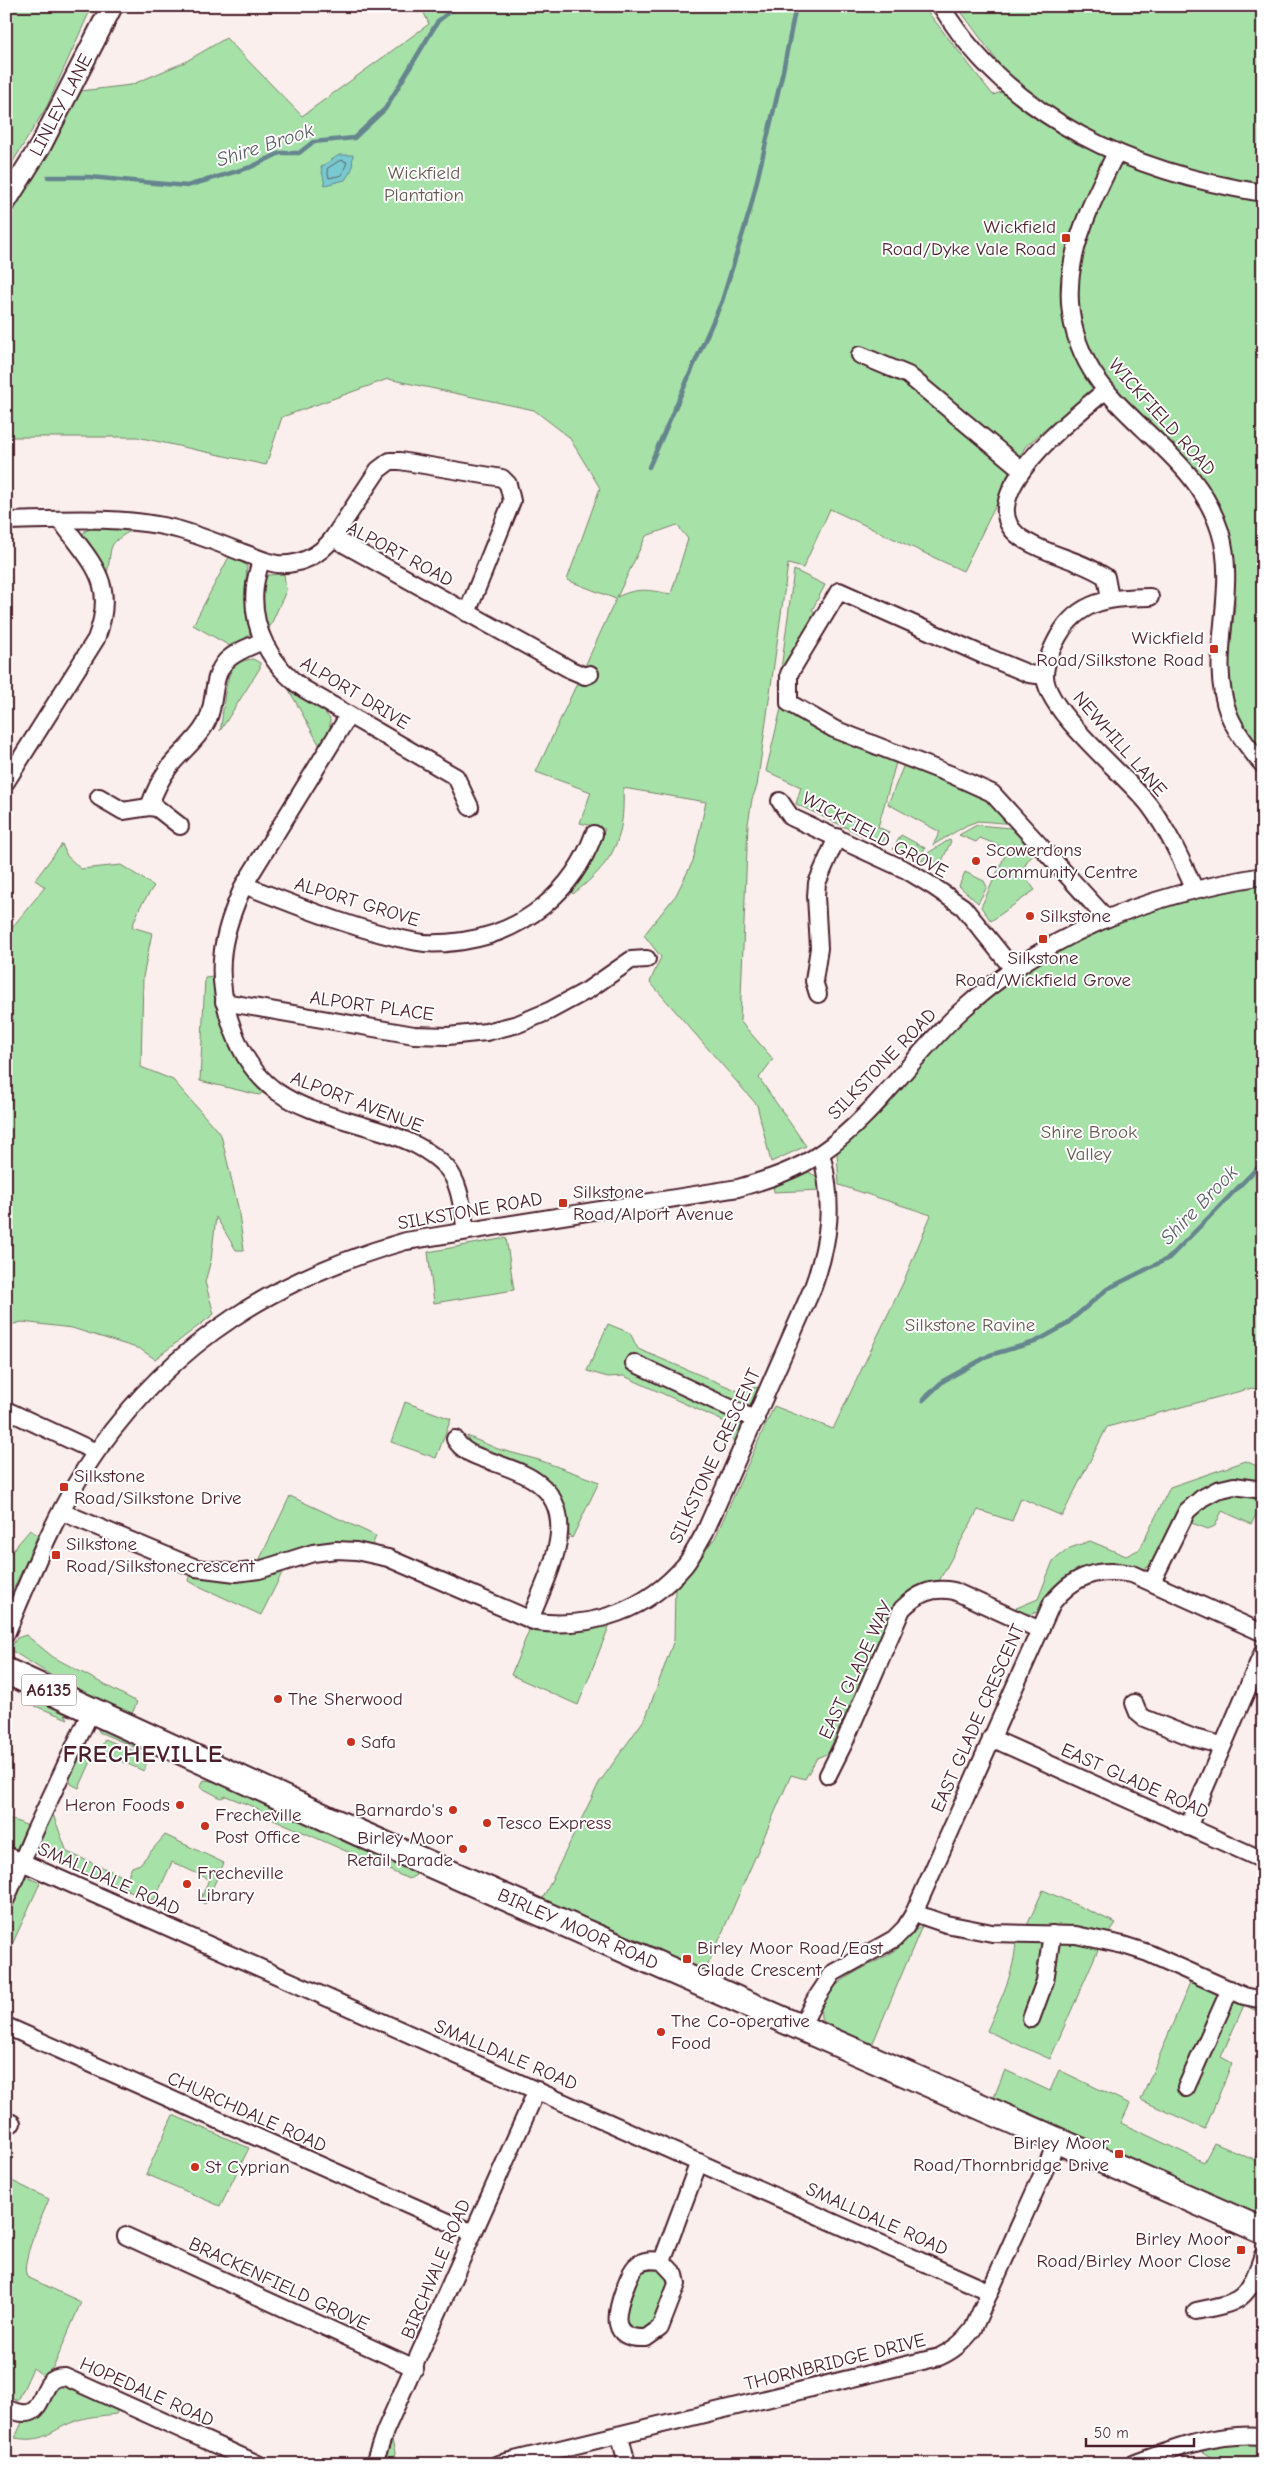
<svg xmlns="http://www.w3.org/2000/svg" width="1269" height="2470" viewBox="0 0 1269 2470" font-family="'Comic Neue',sans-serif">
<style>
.green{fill:#a6e2a8;stroke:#78806a;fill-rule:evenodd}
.water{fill:#78c9d0;stroke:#66858e}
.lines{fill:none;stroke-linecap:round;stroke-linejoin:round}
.shore{stroke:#5c636d;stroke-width:1}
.stream{stroke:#66858e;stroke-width:4.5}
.minor-casing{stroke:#4a1f2b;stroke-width:20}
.tertiary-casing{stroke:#4a1f2b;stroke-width:24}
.primary-casing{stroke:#4a1f2b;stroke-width:29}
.minor{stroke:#fff;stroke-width:16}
.tertiary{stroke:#fff;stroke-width:20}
.primary{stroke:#fff;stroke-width:25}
.poi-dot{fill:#c8321e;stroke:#fff;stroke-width:2}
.labels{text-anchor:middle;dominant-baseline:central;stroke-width:4;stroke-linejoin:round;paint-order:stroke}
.shield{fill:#fff;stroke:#80626b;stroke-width:1}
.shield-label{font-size:18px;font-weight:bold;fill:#4a1f2b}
.street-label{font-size:19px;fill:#4a1f2b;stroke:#fff}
.park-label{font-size:19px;fill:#665a50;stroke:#fff}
.poi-label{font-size:19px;fill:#4a1f2b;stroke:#fff;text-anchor:start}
.water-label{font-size:20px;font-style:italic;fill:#5a5a65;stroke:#fff}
.district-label{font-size:24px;font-weight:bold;letter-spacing:1px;fill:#4a1f2b;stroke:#fff}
</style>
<rect width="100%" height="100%" fill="#faefec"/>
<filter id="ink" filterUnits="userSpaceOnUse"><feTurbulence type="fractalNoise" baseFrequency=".02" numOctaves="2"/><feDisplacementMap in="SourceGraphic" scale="10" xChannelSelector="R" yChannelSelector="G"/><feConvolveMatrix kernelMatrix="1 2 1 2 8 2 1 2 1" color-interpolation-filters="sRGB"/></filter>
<g filter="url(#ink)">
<g class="green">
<path d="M 6,6 L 92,6 L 47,106 L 6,173 Z"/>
<path d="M 430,6 L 923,6 L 993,95 L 1016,87 L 957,6 L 1263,6 L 1263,760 L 1235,715 L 1228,671 L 1235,605 L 1231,544 L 1216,501 L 1103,379 L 1025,447 L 963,571 L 830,509 L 803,568 L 788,564 L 757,786 L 752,799 L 748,824 L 740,1021 L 773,1059 L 759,1078 L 806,1146 L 771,1162 L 757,1105 L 650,982 L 661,957 L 644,935 L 676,895 L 693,861 L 706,802 L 623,788 C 625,840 614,862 573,894 L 569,889 L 592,857 L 605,829 L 580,823 L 591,792 L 536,772 L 616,599 L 567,580 L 600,488 L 569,437 L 534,410 L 388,379 L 282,417 L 266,465 L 137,437 L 6,437 L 6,214 L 72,92 L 131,85 L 185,62 L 226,38 L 302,116 L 429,24 L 423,11 ZM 677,525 L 688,539 L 671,594 C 648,590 638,587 617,597 L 646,536 Z"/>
<path d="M 93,528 L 134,529 C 105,545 113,545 107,574 L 99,560 L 82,535 L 85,531 Z"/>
<path d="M 229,557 L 239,560 L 247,566 L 245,590 L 250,634 L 243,640 L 230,646 L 193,625 Z"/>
<path d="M 794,570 L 825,585 L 812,610 L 819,614 L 782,686 L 779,685 Z"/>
<path d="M 284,574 L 286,591 L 267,633 C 262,616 257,589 268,575 Z"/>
<path d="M 253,659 L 260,663 L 260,668 L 220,731 C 224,715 223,677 235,666 C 240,661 246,660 253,659 Z"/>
<path d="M 288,688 L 320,707 L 330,719 L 330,731 L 320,746 Z"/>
<path d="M 784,696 L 873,755 L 897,759 L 878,827 L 889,832 L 881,844 L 796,804 L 801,787 L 766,771 Z"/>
<path d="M 905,762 L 991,795 L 1017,824 L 978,821 L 967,825 L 933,845 L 940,832 L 888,804 Z"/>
<path d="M 977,825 L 1022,829 L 1084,904 L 1083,908 L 1036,853 L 1027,861 L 1022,873 L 1035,890 L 991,921 L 981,907 L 1008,849 L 980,838 L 976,842 L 959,835 Z"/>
<path d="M 901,835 L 925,848 L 919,860 L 893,849 Z"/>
<path d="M 949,840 L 951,841 L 938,870 L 921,861 L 928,853 Z"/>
<path d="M 62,844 L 67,856 L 81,869 L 121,865 L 154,886 L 140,907 L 132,927 L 152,933 L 143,977 L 141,1067 L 173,1080 L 221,1135 L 238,1207 L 244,1250 L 236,1250 L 216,1217 L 211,1260 L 205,1282 L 214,1314 L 155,1359 L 140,1349 L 72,1328 L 22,1322 L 6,1326 L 6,935 L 45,887 L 35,880 Z"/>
<path d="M 965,872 L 984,881 L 987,887 L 978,903 L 959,886 Z"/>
<path d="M 1263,883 L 1263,1391 L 1252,1388 L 1107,1427 L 1062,1516 L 1021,1498 L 1012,1521 L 978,1510 L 939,1581 L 917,1588 L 900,1598 L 828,1753 L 817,1758 L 805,1779 L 791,1775 L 705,1972 L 641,1941 L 542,1900 L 599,1783 L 646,1717 L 674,1640 L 675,1586 L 715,1538 L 774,1406 L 833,1429 L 903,1283 L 931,1215 L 839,1185 L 837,1153 C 853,1138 872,1123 887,1107 C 896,1097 902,1083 911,1073 C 930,1051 952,1031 973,1012 C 1055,938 1157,903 1263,883 Z"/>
<path d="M 213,977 C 220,1026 230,1054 264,1092 L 259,1095 L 200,1081 L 205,978 Z"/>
<path d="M 807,1171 L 821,1179 L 821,1190 L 774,1192 L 773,1185 Z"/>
<path d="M 506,1238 L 514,1290 L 434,1303 L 428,1252 Z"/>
<path d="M 608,1324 L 630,1333 L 638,1349 L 738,1391 L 758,1387 L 735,1445 L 725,1422 L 624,1376 L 608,1377 L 587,1371 Z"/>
<path d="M 405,1402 L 451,1419 L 436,1458 L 391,1442 Z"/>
<path d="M 467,1436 L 498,1449 L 539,1460 L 599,1482 L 572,1538 L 569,1535 L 568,1523 L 562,1507 L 472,1448 Z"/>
<path d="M 1246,1461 L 1263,1469 L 1263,1503 L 1251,1524 L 1222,1511 L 1215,1526 L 1208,1529 L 1175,1517 C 1168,1532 1162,1558 1148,1567 C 1138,1572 1129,1565 1118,1564 C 1101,1562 1086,1568 1071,1576 C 1045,1589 1046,1628 1014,1609 L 1038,1599 L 1053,1561 L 1070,1548 L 1090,1541 L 1126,1556 L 1140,1549 L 1170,1487 Z"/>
<path d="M 290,1496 L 376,1536 L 372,1546 L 258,1563 Z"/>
<path d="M 30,1530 L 38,1535 L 6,1606 L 6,1558 Z"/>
<path d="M 284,1569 L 261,1615 L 188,1581 L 190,1573 C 227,1582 248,1583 284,1569 Z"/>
<path d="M 610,1624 L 578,1705 L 511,1675 L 530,1628 C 561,1634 580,1634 610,1624 Z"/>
<path d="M 26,1635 L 53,1657 L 137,1702 L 131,1716 L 54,1677 L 9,1649 L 17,1638 Z"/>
<path d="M 39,1697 L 64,1712 L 68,1719 L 35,1706 Z"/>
<path d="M 98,1729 C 112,1728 142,1740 148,1753 L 99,1732 Z"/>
<path d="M 105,1739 L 146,1756 L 147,1761 L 144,1771 L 99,1752 Z"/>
<path d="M 80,1752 L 93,1757 L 79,1788 L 71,1784 L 69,1777 Z"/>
<path d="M 204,1780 L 232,1784 L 416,1868 L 416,1875 L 409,1879 L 262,1814 L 259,1809 L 226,1796 L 221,1798 L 200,1787 Z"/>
<path d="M 51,1809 L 67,1852 L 127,1878 L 132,1867 L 140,1864 L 165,1835 L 224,1863 L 205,1904 L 200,1901 L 209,1879 L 172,1862 L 154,1901 L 23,1846 L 13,1850 L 6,1847 L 6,1817 L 43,1832 Z"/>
<path d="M 6,1868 L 40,1883 L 6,1958 Z"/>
<path d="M 1043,1890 L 1116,1923 L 1100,1945 L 1050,2059 L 987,2031 C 1000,2000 1015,1973 1016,1939 L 1025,1930 Z"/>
<path d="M 922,1926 L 872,2045 L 839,2033 L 821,2019 C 816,1983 869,1968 893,1952 C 904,1944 910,1932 922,1926 Z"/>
<path d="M 1191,1980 L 1244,2004 L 1263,2005 L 1263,2014 L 1244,2005 L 1221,2057 L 1232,2063 L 1205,2129 L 1141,2100 Z"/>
<path d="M 1005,2070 L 1050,2091 L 1059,2070 L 1130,2104 L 1121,2123 L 1204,2162 L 1214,2143 L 1254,2160 L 1263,2139 L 1263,2220 L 994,2097 Z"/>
<path d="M 173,2115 L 249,2148 L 220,2206 L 146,2174 Z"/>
<path d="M 6,2178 L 49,2199 C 43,2215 19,2263 27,2277 L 81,2302 L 54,2366 L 44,2376 L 33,2368 L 18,2401 L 6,2396 Z"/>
<path d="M 657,2265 C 663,2269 667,2272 669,2280 C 671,2289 655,2325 647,2330 C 641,2334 634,2332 627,2331 L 621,2316 L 638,2272 Z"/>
<path d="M 61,2384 L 119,2408 L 116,2414 C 102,2416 87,2416 73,2422 C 48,2432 44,2443 15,2438 L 23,2420 Z"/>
<path d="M 391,2436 L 396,2457 L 403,2464 L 383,2464 Z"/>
<path d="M 1221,2442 L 1263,2443 L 1263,2464 L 1222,2464 L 1196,2448 Z"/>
</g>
<path class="water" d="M 339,155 L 353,155 L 352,169 L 345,180 L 325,185 L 321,167 Z"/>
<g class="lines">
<path class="shore" d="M 341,160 L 347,162 L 342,175 L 329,178 L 327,169 Z"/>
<g class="stream">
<path d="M 48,177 L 89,177 L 187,186 L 251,167 L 280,153 L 299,153 L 313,142 L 354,138 L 385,109 L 438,21 L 457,6"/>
<path d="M 649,467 L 722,301 L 750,210 L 783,71 L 796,6"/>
<path d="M 923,1400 L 943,1381 L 990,1355 L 1035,1342 L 1064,1326 L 1107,1289 L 1169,1258 L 1263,1162"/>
</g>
<defs>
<g id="minor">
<path d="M 941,6 C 1011,120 1135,173 1263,193"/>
<path d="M 1116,153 C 1081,224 1045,294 1092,371 C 1107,395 1129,415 1150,435 C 1181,464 1207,490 1220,531 C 1239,591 1206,657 1229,715 C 1237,734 1250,750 1263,765"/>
<path d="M 860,355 L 908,375 L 1021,469"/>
<path d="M 1106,390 C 1078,414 959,503 1026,541 C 1051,556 1081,560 1106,577 L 1110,598"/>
<path d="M 6,521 C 61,520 127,515 180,530 C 201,536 221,544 241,552 C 253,556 265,562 277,564 C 300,566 320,555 333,538 L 571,670 L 585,676 L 590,674"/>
<path d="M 333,538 L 378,470 L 390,461 L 400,461 L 502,478 L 508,484 L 512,501 L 467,613"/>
<path d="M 261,560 C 259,568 256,577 255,586 C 250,628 271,666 304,689 L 456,777 L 470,807"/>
<path d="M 1150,597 C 1111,598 1079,599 1058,637 C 1052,648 1045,662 1045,676 C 1046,712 1126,775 1149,805 C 1168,830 1181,859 1194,888"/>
<path d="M 1045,676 L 1029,674 L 983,655 L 839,591 L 789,674 L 789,703 L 834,729 L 952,775 L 992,793 L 1106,918"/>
<path d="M 349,715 L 244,885 C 223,931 214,968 229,1018 C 255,1105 307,1107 384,1132 C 407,1140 429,1149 446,1167 C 461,1183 462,1210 466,1231"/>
<path d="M 6,782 L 96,639 C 118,582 91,563 61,521"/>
<path d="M 99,797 L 123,811 L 149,807 L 157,808 L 180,826"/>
<path d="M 780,801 L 791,817 L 906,870 L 934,887 L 963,907 L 1013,969"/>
<path d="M 149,807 C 154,793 161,778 170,766 C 181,752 196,741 205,725 C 217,706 210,678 226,661 C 236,651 251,646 263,641"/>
<path d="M 244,885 C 300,907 358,931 417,942 C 432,945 448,943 463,941 C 524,932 573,892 594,834"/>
<path d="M 818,994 L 814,981 L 819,948 L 816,896 L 817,883 L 837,837"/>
<path d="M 224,1002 L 414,1035 L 448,1036 L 486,1032 L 518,1024 L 549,1011 L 588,990 L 631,960 L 647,959"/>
<path d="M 634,1363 L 756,1420"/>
<path d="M 6,1410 L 96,1452"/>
<path d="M 455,1439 C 463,1453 479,1457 493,1462 C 508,1468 526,1473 538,1483 C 583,1517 545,1579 530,1620"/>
<path d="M 62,1512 L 196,1568 L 236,1573 L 259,1570 L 313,1553 L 336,1550 L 356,1551 L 388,1558 L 536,1622 C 593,1629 647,1610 685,1565 C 693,1555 699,1542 705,1532 L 813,1287 C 830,1240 834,1202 821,1153"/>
<path d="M 1152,1582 L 1187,1511 L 1202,1498 L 1217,1490 L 1234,1486 L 1263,1490"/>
<path d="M 6,1634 C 32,1572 58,1506 97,1451 C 176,1340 276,1278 406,1241 L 738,1188 C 766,1180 797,1170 821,1153 C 876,1115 912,1056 961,1011 C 1049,931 1148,895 1263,876"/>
<path d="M 1134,1703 L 1138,1713 L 1144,1718 L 1194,1738 L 1221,1745"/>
<path d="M 991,1738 L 1263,1860"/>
<path d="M 828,1775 L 844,1743 L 902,1609 C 918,1593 932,1587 954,1591 L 1040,1630"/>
<path d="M 1188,1827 L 1263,1652"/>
<path d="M 6,1855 L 990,2292"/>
<path d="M 6,1899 L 33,1835 L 92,1709"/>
<path d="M 914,1913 L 946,1924 L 992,1933 L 1076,1935 L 1123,1945 L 1148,1953 L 1244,1996 L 1263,2000"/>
<path d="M 1031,2019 L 1045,1981 L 1052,1934"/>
<path d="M 6,2026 L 473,2233"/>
<path d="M 801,2027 L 815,2000 L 833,1973 L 894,1939 L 905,1928 L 914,1913 L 1052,1603 C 1074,1575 1097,1568 1132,1574 L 1263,1633"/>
<path d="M 1186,2088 L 1230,1989"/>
<path d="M 6,2121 L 12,2123"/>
<path d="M 126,2236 L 415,2368"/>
<path d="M 662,2261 L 675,2275 L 677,2284 L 660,2328 L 646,2338 C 610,2340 615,2315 624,2290 C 627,2282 630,2272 636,2266 C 643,2259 653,2260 662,2261 L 699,2162"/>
<path d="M 1196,2311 C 1242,2302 1247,2301 1263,2255"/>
<path d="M 6,2408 C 54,2430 32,2375 65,2377 L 258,2464"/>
<path d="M 620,2436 L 627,2464"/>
<path d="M 374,2464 L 385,2431 L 537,2090"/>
<path d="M 498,2464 L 939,2357 C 954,2350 963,2342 973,2329 L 1057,2142"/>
<path d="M 1133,2464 C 1176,2448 1217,2432 1263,2436"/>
</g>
<path id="tertiary" d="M 6,201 L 41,145 L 112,6"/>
<path id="primary" d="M 6,1671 L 359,1833 L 1263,2231"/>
</defs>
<use href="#minor" class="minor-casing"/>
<use href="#tertiary" class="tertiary-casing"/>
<use href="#primary" class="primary-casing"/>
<use href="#minor" class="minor"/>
<use href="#tertiary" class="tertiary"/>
<use href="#primary" class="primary"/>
</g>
</g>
<g class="poi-dot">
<rect x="1061" y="233" width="10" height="10" rx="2.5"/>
<rect x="1209" y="644" width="10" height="10" rx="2.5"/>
<circle cx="976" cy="861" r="5"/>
<circle cx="1030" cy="916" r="5"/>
<rect x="1038" y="934" width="10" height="10" rx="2.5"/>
<rect x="558" y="1198" width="10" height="10" rx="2.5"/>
<rect x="59" y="1482" width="10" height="10" rx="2.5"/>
<rect x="51" y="1550" width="10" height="10" rx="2.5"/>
<circle cx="278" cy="1699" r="5"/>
<circle cx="351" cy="1742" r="5"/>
<circle cx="180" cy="1805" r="5"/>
<circle cx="453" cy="1810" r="5"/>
<circle cx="487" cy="1823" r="5"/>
<circle cx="205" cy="1826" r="5"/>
<circle cx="463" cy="1849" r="5"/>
<circle cx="187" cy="1884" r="5"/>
<rect x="682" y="1954" width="10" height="10" rx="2.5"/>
<circle cx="661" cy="2032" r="5"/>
<rect x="1114" y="2149" width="10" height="10" rx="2.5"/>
<circle cx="195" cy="2167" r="5"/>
<rect x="1236" y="2245" width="10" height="10" rx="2.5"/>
</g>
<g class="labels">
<rect class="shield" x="21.5" y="1674.5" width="55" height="31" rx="4"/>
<g class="shield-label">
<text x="49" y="1690">A6135</text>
</g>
<g class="street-label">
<text transform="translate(61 105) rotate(-62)">LINLEY LANE</text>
<text transform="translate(1162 417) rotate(48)">WICKFIELD ROAD</text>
<text transform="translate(400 554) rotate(28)">ALPORT ROAD</text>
<text transform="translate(355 693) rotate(31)">ALPORT DRIVE</text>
<text transform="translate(1120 744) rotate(49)">NEWHILL LANE</text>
<text transform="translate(875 835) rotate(28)">WICKFIELD GROVE</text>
<text transform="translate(357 902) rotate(17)">ALPORT GROVE</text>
<text transform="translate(372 1006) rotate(8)">ALPORT PLACE</text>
<text transform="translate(882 1064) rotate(-46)">SILKSTONE ROAD</text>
<text transform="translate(357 1102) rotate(21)">ALPORT AVENUE</text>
<text transform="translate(470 1211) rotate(-10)">SILKSTONE ROAD</text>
<text transform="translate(715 1456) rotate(-65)">SILKSTONE CRESCENT</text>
<text transform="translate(856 1670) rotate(-65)">EAST GLADE WAY</text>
<text transform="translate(978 1718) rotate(-66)">EAST GLADE CRESCENT</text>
<text transform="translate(1135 1781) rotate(24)">EAST GLADE ROAD</text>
<text transform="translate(109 1879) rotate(24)">SMALLDALE ROAD</text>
<text transform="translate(578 1929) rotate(24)">BIRLEY MOOR ROAD</text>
<text transform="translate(506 2055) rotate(23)">SMALLDALE ROAD</text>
<text transform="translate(247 2112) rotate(24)">CHURCHDALE ROAD</text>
<text transform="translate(877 2219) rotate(24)">SMALLDALE ROAD</text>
<text transform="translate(436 2269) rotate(-67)">BIRCHVALE ROAD</text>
<text transform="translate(279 2284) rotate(25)">BRACKENFIELD GROVE</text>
<text transform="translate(835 2362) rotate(-14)">THORNBRIDGE DRIVE</text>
<text transform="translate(147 2392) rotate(24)">HOPEDALE ROAD</text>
</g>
<g class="park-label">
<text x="424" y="173">Wickfield<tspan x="424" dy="22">Plantation</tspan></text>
<text x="1089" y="1132">Shire Brook<tspan x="1089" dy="22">Valley</tspan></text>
<text x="970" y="1325">Silkstone Ravine</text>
</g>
<g class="poi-label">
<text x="1056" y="227" text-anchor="end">Wickfield<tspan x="1056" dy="22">Road/Dyke Vale Road</tspan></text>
<text x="1204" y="638" text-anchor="end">Wickfield<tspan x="1204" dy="22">Road/Silkstone Road</tspan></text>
<text x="986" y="850">Scowerdons<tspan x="986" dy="22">Community Centre</tspan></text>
<text x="1040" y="916">Silkstone</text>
<text x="1043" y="958" text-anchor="middle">Silkstone<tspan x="1043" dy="22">Road/Wickfield Grove</tspan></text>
<text x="573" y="1192">Silkstone<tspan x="573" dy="22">Road/Alport Avenue</tspan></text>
<text x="74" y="1476">Silkstone<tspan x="74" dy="22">Road/Silkstone Drive</tspan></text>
<text x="66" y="1544">Silkstone<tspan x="66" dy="22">Road/Silkstonecrescent</tspan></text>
<text x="288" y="1699">The Sherwood</text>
<text x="361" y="1742">Safa</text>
<text x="170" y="1805" text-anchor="end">Heron Foods</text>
<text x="443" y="1810" text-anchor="end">Barnardo's</text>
<text x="215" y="1815">Frecheville<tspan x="215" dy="22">Post Office</tspan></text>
<text x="497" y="1823">Tesco Express</text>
<text x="453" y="1838" text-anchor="end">Birley Moor<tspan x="453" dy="22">Retail Parade</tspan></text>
<text x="197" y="1873">Frecheville<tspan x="197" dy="22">Library</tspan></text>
<text x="697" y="1948">Birley Moor Road/East<tspan x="697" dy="22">Glade Crescent</tspan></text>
<text x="671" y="2021">The Co-operative<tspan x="671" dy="22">Food</tspan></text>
<text x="1109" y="2143" text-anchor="end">Birley Moor<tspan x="1109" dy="22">Road/Thornbridge Drive</tspan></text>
<text x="205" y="2167">St Cyprian</text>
<text x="1231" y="2239" text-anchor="end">Birley Moor<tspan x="1231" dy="22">Road/Birley Moor Close</tspan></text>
</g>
<g class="water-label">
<text transform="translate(265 145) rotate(-18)">Shire Brook</text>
<text transform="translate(1199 1205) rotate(-46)">Shire Brook</text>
</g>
<g class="district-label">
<text x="143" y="1754">FRECHEVILLE</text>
</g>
</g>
<rect width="1269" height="2470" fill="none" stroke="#fff" stroke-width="25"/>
<rect x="12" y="12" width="1244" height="2445" fill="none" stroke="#4a1f2b" stroke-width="2" filter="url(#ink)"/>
<path d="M1086 2438v8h108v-8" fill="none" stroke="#4a1f2b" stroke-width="2.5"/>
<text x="1094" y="2438" font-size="15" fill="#4a1f2b" stroke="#ffffff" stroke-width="4" paint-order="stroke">50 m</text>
</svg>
